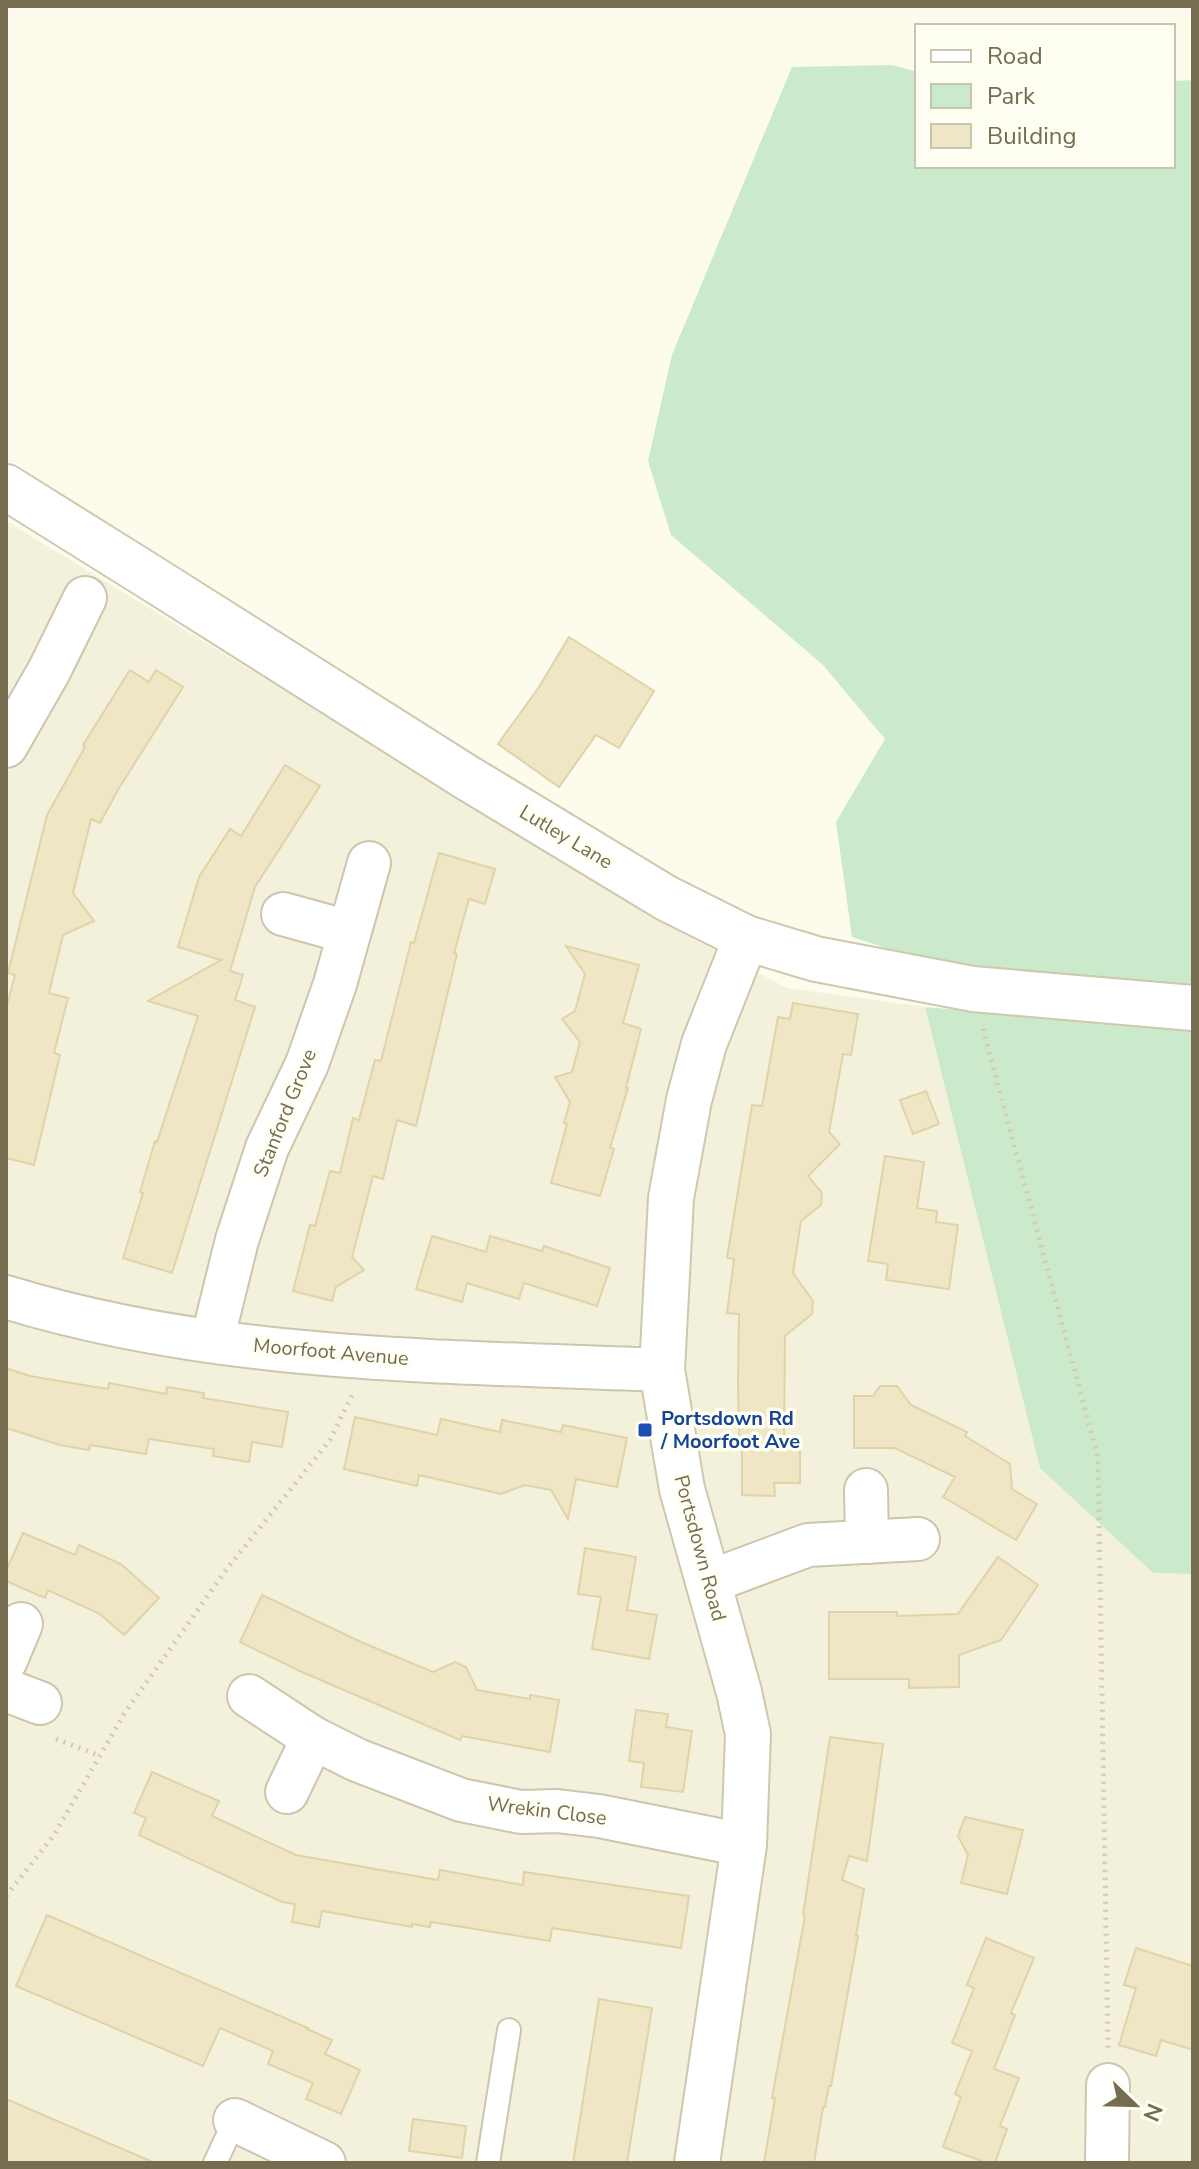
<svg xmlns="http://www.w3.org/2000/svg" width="1199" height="2169" viewBox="0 0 1199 2169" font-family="'Nunito Sans',sans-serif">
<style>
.residential{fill:#f3f1db}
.green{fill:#cbe9cb}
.building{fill:#efe6c5;stroke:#e1d3a7;stroke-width:2}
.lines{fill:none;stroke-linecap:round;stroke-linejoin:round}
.lane-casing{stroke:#ccc6af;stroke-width:26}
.street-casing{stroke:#ccc6af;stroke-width:46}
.secondary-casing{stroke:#cec8ae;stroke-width:48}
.path{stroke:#d5cba8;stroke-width:5;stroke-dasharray:2 6;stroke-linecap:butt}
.lane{stroke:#fff;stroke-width:22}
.street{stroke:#fff;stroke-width:42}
.secondary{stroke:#fff;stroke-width:44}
.transit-dot{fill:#1a4fb4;stroke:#fefef3;stroke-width:3}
.labels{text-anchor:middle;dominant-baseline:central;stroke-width:7;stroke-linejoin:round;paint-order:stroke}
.street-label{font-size:20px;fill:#766c50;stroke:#fefef3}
.transit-label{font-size:20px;font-weight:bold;fill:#164399;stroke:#fefef3;text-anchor:start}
</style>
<rect width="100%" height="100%" fill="#fcfbec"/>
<path class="residential" d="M 6,521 L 682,933 L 787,988 L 925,1007 L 1040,1468 L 1153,1573 L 1193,1574 L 1193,2163 L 6,2163 Z"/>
<g class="green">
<path d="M 892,65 L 917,72 L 917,166 L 1173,166 L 1173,81 L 1193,80 L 1193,998 L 983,980 L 852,937 L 836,822 L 885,739 L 823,665 L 671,535 L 648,461 L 672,355 L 792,67 Z"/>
<path d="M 925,1007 L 1193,1031 L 1193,1574 L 1153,1573 L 1040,1468 Z"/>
</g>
<g class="building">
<path d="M 569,637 L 654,691 L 619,748 L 596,735 L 559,787 L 498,744 L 539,687 Z"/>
<path d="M 130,670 L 149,682 L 156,670 L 183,687 L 119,788 L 100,823 L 91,819 L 73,893 L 94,921 L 63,935 L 49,993 L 68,998 L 54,1053 L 60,1055 L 34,1165 L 6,1158 L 6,1009 L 15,975 L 8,973 L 47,815 L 85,747 L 83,745 Z"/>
<path d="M 285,765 L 320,786 L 255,887 L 230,971 L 243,975 L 235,1000 L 255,1007 L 172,1273 L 123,1258 L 143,1193 L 140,1192 L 155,1141 L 157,1142 L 198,1016 L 148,1001 L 221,960 L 178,947 L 199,877 L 230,829 L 241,836 Z"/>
<path d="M 439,853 L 495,869 L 485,904 L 469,899 L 454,953 L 457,954 L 416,1126 L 397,1120 L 383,1179 L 373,1176 L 352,1257 L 364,1270 L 336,1287 L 332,1301 L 293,1291 L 310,1225 L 315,1226 L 330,1171 L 340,1173 L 353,1118 L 359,1120 L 375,1060 L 381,1061 L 411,942 L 414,943 Z"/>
<path d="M 566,946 L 639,965 L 623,1023 L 641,1029 L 626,1088 L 628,1088 L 610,1148 L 614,1149 L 600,1196 L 551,1183 L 567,1124 L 564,1123 L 570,1102 L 555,1077 L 572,1072 L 580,1042 L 562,1019 L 575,1011 L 585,974 Z"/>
<path d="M 793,1003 L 858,1014 L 851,1055 L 843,1054 L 829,1132 L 840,1144 L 808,1176 L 822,1193 L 821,1205 L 801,1221 L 793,1273 L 813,1301 L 812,1314 L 785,1336 L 784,1443 L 800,1443 L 800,1483 L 774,1483 L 775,1496 L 742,1495 L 742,1436 L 739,1436 L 738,1383 L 739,1314 L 727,1313 L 734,1259 L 727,1258 L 752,1105 L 762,1106 L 778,1017 L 790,1019 Z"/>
<path d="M 926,1091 L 939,1124 L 913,1134 L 900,1100 Z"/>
<path d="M 885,1156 L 924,1162 L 917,1208 L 937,1211 L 936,1222 L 958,1225 L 949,1289 L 886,1280 L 888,1264 L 868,1261 Z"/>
<path d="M 432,1236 L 486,1252 L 490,1236 L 542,1251 L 544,1246 L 610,1268 L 597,1306 L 524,1283 L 519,1299 L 467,1283 L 462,1302 L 416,1289 Z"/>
<path d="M 6,1368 L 30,1376 L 108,1389 L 109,1383 L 166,1394 L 167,1387 L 204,1393 L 203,1398 L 288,1412 L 282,1447 L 252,1442 L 249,1462 L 213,1456 L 214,1449 L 149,1439 L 146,1454 L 90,1445 L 89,1450 L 60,1445 L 6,1428 Z"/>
<path d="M 880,1386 L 897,1386 L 911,1405 L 967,1432 L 965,1436 L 1010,1464 L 1012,1489 L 1037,1504 L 1016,1540 L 943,1497 L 955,1477 L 895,1448 L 854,1448 L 854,1396 L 873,1396 Z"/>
<path d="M 355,1417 L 437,1435 L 441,1419 L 500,1432 L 502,1420 L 561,1432 L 563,1425 L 627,1438 L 617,1487 L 576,1479 L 568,1519 L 551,1490 L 525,1485 L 501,1494 L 419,1475 L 417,1486 L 344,1469 Z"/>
<path d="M 23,1533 L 75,1555 L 79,1545 L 121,1564 L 159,1598 L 124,1635 L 100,1614 L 48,1590 L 45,1598 L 6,1581 L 6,1571 Z"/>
<path d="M 585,1548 L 636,1557 L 627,1610 L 657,1615 L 649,1659 L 592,1649 L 601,1597 L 578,1594 Z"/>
<path d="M 998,1557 L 1038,1585 L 1001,1640 L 959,1655 L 959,1687 L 909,1688 L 909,1679 L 829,1679 L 829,1612 L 897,1612 L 897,1616 L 958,1614 Z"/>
<path d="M 262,1595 L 361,1642 L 433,1672 L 455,1662 L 466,1667 L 477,1690 L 530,1699 L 530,1695 L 559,1700 L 550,1752 L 462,1736 L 460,1740 L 302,1672 L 240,1642 Z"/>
<path d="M 636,1710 L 668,1714 L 666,1727 L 692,1731 L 683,1792 L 641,1787 L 644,1763 L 629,1761 Z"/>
<path d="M 830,1737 L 883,1744 L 867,1861 L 849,1856 L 842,1880 L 864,1889 L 856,1936 L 858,1936 L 831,2086 L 829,2086 L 825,2107 L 823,2107 L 814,2163 L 764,2163 L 775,2098 L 772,2098 L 805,1916 L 803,1915 Z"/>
<path d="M 152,1772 L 219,1801 L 212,1816 L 296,1855 L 438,1880 L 440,1870 L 523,1885 L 524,1872 L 689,1896 L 681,1948 L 552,1928 L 550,1941 L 431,1922 L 430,1927 L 412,1924 L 412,1927 L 322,1911 L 319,1927 L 292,1922 L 295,1904 L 282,1902 L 139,1835 L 146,1818 L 134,1813 Z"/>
<path d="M 965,1817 L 1023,1830 L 1007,1894 L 961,1883 L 968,1855 L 958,1836 Z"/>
<path d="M 47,1915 L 308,2028 L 307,2029 L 332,2040 L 325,2054 L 360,2070 L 341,2114 L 306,2099 L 313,2083 L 268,2064 L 273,2051 L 220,2028 L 203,2066 L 16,1986 Z"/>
<path d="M 986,1938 L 1034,1958 L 1011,2013 L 1015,2015 L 994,2069 L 1019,2078 L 1000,2126 L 1007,2129 L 995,2163 L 987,2163 L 943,2147 L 961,2097 L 955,2094 L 972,2051 L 952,2043 L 974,1988 L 967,1985 Z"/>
<path d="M 1136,1948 L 1193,1966 L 1193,2050 L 1161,2040 L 1156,2056 L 1119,2045 L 1136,1988 L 1124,1985 Z"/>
<path d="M 599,1999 L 652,2008 L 627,2163 L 573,2163 Z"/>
<path d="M 6,2099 L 155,2163 L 6,2163 Z"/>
<path d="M 413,2119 L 466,2126 L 462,2158 L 409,2151 Z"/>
</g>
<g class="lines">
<defs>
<g id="lane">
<path d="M 215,2163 L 235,2120"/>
<path d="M 488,2163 L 509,2030"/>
</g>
<g id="street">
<path d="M 6,746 L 49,671 L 85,598"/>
<path d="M 283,914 L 348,932"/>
<path d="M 6,1297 C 217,1362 443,1361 662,1370"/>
<path d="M 212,1341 L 237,1240 L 267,1148 L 307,1064 L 335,984 L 369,863"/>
<path d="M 866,1490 L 867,1542"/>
<path d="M 709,1582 L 808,1545 L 918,1539"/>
<path d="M 6,1660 L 21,1624"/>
<path d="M 6,1690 L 40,1703"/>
<path d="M 249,1696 L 313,1738 L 357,1760 L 461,1800 L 521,1812 L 557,1811 L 599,1816 L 744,1845"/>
<path d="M 287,1792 L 313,1738"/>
<path d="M 235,2120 L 324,2163"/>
<path d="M 1107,2163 L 1108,2085"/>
</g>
<g id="secondary">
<path d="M 6,487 L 150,577 L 466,777 L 666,898 L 746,938 L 816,959 L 973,989 L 1193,1008"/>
<path d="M 697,2163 L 744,1845 L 748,1734 L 739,1692 L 682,1489 L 662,1370 L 671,1198 L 689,1100 L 704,1044 L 746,938"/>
</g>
</defs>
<use href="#lane" class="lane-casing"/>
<use href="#street" class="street-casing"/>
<use href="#secondary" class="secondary-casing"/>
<g class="path">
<path d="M 983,1029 L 1098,1458 L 1108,2048"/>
<path d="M 56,1739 L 100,1756"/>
<path d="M 6,1896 L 54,1835 L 124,1714 L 226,1570 L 330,1440 L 352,1395"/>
</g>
<use href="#lane" class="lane"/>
<use href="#street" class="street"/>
<use href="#secondary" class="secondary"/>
</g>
<rect class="transit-dot" x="637" y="1422" width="16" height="16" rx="4"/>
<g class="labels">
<g class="street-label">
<text transform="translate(566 837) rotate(31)">Lutley Lane</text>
<text transform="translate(285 1113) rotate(-68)">Stanford Grove</text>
<text transform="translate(331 1352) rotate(5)">Moorfoot Avenue</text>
<text transform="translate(700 1548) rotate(75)">Portsdown Road</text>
<text transform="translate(547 1811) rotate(7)">Wrekin Close</text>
</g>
<g class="transit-label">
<text x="661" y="1418">Portsdown Rd<tspan x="661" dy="23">/ Moorfoot Ave</tspan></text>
</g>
</g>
<rect width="1199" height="2169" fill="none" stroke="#766c50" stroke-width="16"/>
<rect x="915" y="24" width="260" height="144" fill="#fefef3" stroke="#c8c4b2" stroke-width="2"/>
<rect x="931" y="50" width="40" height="12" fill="#ffffff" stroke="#c8c4b2" stroke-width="2"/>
<text x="987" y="64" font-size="24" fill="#766c50">Road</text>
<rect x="931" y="84" width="40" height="24" fill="#cbe9cb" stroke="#c8c4b2" stroke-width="2"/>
<text x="987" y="104" font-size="24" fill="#766c50">Park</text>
<rect x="931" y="124" width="40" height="24" fill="#efe6c5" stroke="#c8c4b2" stroke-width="2"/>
<text x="987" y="144" font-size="24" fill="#766c50">Building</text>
<g transform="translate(1135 2105) rotate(113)" stroke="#fefef3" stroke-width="6" paint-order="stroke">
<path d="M0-6L14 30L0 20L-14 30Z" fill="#766c50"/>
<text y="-12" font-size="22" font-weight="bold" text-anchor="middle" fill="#766c50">N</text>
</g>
</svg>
